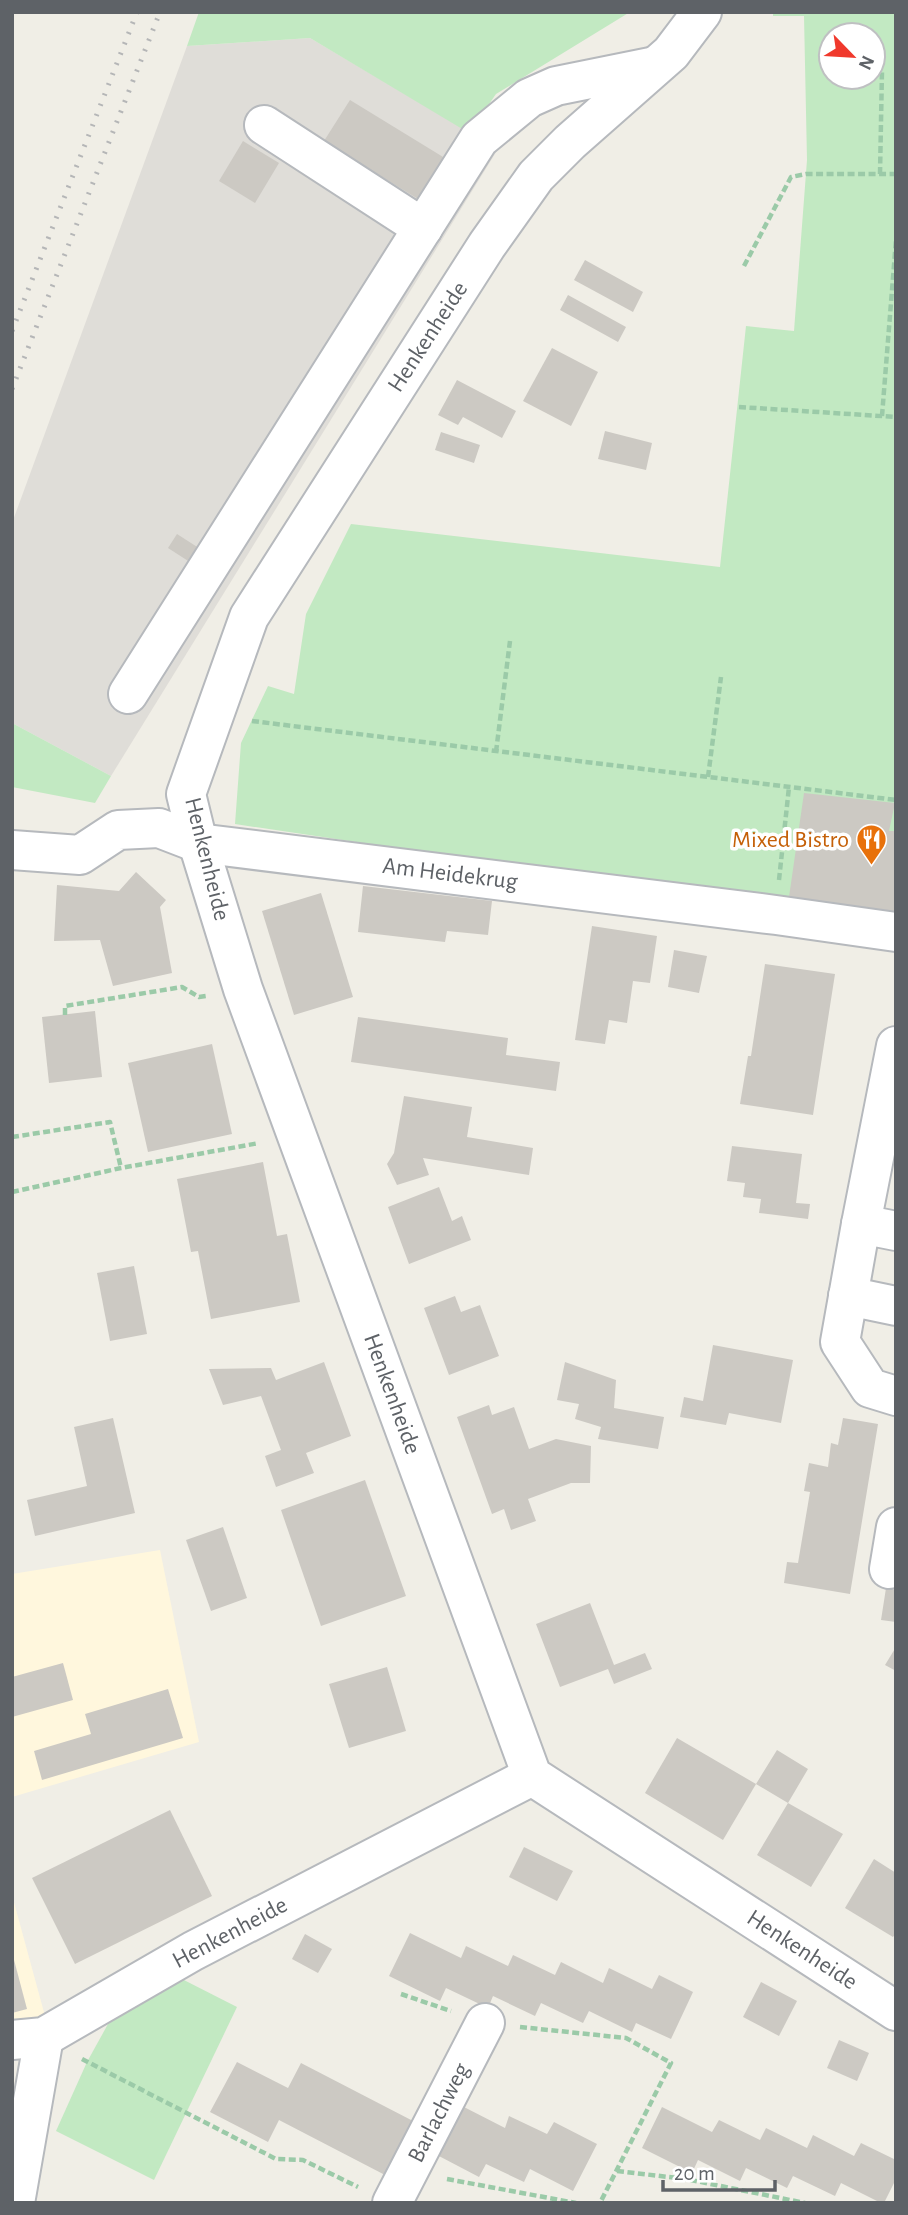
<svg xmlns="http://www.w3.org/2000/svg" width="908" height="2215" viewBox="0 0 908 2215" font-family="'Alegreya Sans',sans-serif">
<style>
.commercial{fill:#fff7dd}
.industrial{fill:#dfddd8}
.green{fill:#c2e9c2;fill-rule:evenodd}
.building{fill:#ccc9c3}
.lines{fill:none;stroke-linecap:round;stroke-linejoin:round}
.minor-casing{stroke:#b6b9bd;stroke-width:42}
.path{stroke:#9bcaa8;stroke-width:4.5;stroke-dasharray:7 3.5;stroke-linecap:butt}
.minor{stroke:#fff;stroke-width:38}
.rail{stroke:#b5b6b7;stroke-width:5;stroke-dasharray:2 9;stroke-linecap:butt}
.labels{text-anchor:middle;dominant-baseline:central;stroke-width:7;stroke-linejoin:round;paint-order:stroke}
.street-label{font-size:24px;fill:#5e6267;stroke:#fff}
.food-label{font-size:24px;fill:#c56008;stroke:#fff;text-anchor:end}
</style>
<rect width="100%" height="100%" fill="#f0eee6"/>
<g class="commercial">
<path d="M 160,1550 L 199,1742 L 12,1797 L 12,1574 Z"/>
<path d="M 12,1895 L 45,2016 L 12,2026 Z"/>
</g>
<path class="industrial" d="M 310,38 L 498,149 L 111,776 L 12,723 L 12,523 L 187,46 Z"/>
<g class="green">
<path d="M 199,12 L 630,12 L 496,94 L 469,133 L 310,38 L 187,46 Z"/>
<path d="M 773,12 L 896,12 L 896,912 L 483,861 L 235,824 L 241,743 L 268,686 L 294,694 L 306,614 L 351,524 L 720,567 L 746,326 L 794,331 L 807,160 L 804,16 L 773,16 ZM 831,35 L 873,35 L 873,77 L 831,77 Z"/>
<path d="M 12,723 L 111,776 L 95,803 L 12,787 Z"/>
<path d="M 178,1977 L 237,2007 L 154,2180 L 56,2131 L 87,2062 L 108,2024 Z"/>
</g>
<g class="building">
<path d="M 350,100 L 448,160 L 423,202 L 324,141 Z"/>
<path d="M 243,141 L 279,163 L 255,203 L 219,181 Z"/>
<path d="M 585,260 L 643,292 L 633,312 L 574,280 Z"/>
<path d="M 568,295 L 626,327 L 618,342 L 560,310 Z"/>
<path d="M 552,348 L 598,372 L 571,426 L 523,401 Z"/>
<path d="M 457,380 L 516,411 L 502,438 L 463,417 L 458,425 L 438,415 Z"/>
<path d="M 605,431 L 652,443 L 646,470 L 598,459 Z"/>
<path d="M 441,432 L 480,445 L 474,463 L 435,450 Z"/>
<path d="M 177,534 L 205,552 L 196,566 L 168,548 Z"/>
<path d="M 804,793 L 895,803 L 889,831 L 896,831 L 896,912 L 789,897 Z"/>
<path d="M 136,872 L 166,900 L 160,907 L 172,973 L 113,986 L 100,940 L 54,941 L 57,885 L 119,891 Z"/>
<path d="M 363,886 L 492,901 L 488,935 L 447,931 L 445,942 L 358,932 Z"/>
<path d="M 321,893 L 353,997 L 294,1015 L 262,911 Z"/>
<path d="M 592,926 L 657,936 L 650,983 L 633,981 L 627,1023 L 609,1020 L 605,1044 L 575,1040 Z"/>
<path d="M 674,950 L 707,956 L 699,993 L 668,987 Z"/>
<path d="M 765,964 L 835,974 L 813,1115 L 740,1104 L 748,1056 L 751,1056 Z"/>
<path d="M 95,1011 L 102,1077 L 49,1083 L 42,1017 Z"/>
<path d="M 358,1017 L 508,1038 L 506,1055 L 560,1062 L 556,1091 L 351,1062 Z"/>
<path d="M 212,1044 L 232,1134 L 148,1152 L 128,1063 Z"/>
<path d="M 404,1096 L 472,1107 L 467,1137 L 533,1148 L 529,1175 L 423,1158 L 429,1175 L 397,1185 L 387,1164 L 394,1153 Z"/>
<path d="M 732,1146 L 802,1154 L 796,1203 L 810,1204 L 808,1219 L 759,1213 L 761,1199 L 743,1197 L 745,1183 L 727,1181 Z"/>
<path d="M 263,1162 L 277,1236 L 287,1234 L 300,1302 L 211,1319 L 198,1251 L 191,1252 L 177,1179 Z"/>
<path d="M 439,1187 L 452,1221 L 462,1216 L 471,1240 L 409,1264 L 388,1207 Z"/>
<path d="M 134,1266 L 147,1334 L 110,1341 L 97,1273 Z"/>
<path d="M 455,1296 L 461,1312 L 480,1305 L 499,1356 L 449,1375 L 424,1308 Z"/>
<path d="M 713,1345 L 793,1360 L 781,1423 L 729,1413 L 726,1425 L 680,1417 L 684,1397 L 703,1401 Z"/>
<path d="M 324,1362 L 351,1436 L 306,1453 L 314,1473 L 276,1487 L 265,1456 L 281,1450 L 261,1396 L 223,1405 L 209,1369 L 271,1368 L 276,1380 Z"/>
<path d="M 565,1362 L 616,1380 L 614,1408 L 664,1417 L 658,1449 L 598,1439 L 601,1427 L 575,1419 L 579,1404 L 557,1400 Z"/>
<path d="M 489,1405 L 492,1415 L 514,1407 L 529,1449 L 556,1439 L 591,1446 L 590,1483 L 571,1483 L 528,1499 L 536,1521 L 511,1530 L 504,1509 L 492,1514 L 457,1417 Z"/>
<path d="M 113,1418 L 135,1513 L 35,1536 L 27,1500 L 87,1486 L 74,1427 Z"/>
<path d="M 843,1418 L 878,1424 L 850,1594 L 784,1583 L 787,1562 L 798,1563 L 810,1492 L 804,1491 L 809,1463 L 828,1467 L 831,1443 L 838,1445 Z"/>
<path d="M 365,1480 L 406,1596 L 321,1626 L 281,1510 Z"/>
<path d="M 223,1527 L 247,1598 L 211,1611 L 186,1540 Z"/>
<path d="M 886,1588 L 896,1590 L 896,1622 L 881,1620 Z"/>
<path d="M 590,1603 L 614,1665 L 645,1653 L 652,1669 L 614,1684 L 608,1669 L 560,1687 L 536,1624 Z"/>
<path d="M 896,1647 L 896,1671 L 885,1665 Z"/>
<path d="M 63,1663 L 73,1700 L 12,1717 L 12,1677 Z"/>
<path d="M 387,1667 L 406,1731 L 349,1748 L 329,1684 Z"/>
<path d="M 168,1689 L 183,1738 L 42,1780 L 34,1751 L 91,1734 L 85,1714 Z"/>
<path d="M 677,1738 L 756,1784 L 723,1840 L 645,1793 Z"/>
<path d="M 777,1750 L 808,1769 L 788,1803 L 843,1834 L 811,1887 L 757,1855 L 788,1803 L 756,1784 Z"/>
<path d="M 170,1810 L 212,1896 L 75,1964 L 32,1878 Z"/>
<path d="M 524,1847 L 573,1871 L 557,1901 L 509,1877 Z"/>
<path d="M 874,1859 L 896,1873 L 896,1933 L 893,1937 L 845,1908 Z"/>
<path d="M 410,1933 L 461,1958 L 466,1946 L 508,1966 L 513,1955 L 555,1975 L 561,1962 L 603,1983 L 609,1968 L 652,1989 L 659,1975 L 693,1992 L 671,2039 L 636,2023 L 632,2032 L 589,2011 L 583,2023 L 541,2003 L 535,2016 L 493,1996 L 488,2008 L 446,1988 L 440,2001 L 389,1976 Z"/>
<path d="M 305,1934 L 332,1949 L 318,1973 L 292,1959 Z"/>
<path d="M 13,1956 L 27,2009 L 12,2013 L 12,1957 Z"/>
<path d="M 761,1982 L 797,2001 L 779,2036 L 743,2017 Z"/>
<path d="M 839,2040 L 869,2053 L 857,2081 L 827,2068 Z"/>
<path d="M 237,2062 L 288,2088 L 301,2063 L 413,2121 L 385,2175 L 279,2120 L 268,2142 L 210,2112 Z"/>
<path d="M 462,2106 L 505,2128 L 509,2116 L 547,2134 L 554,2122 L 597,2144 L 573,2191 L 530,2169 L 524,2182 L 486,2164 L 479,2177 L 437,2155 Z"/>
<path d="M 662,2107 L 712,2132 L 719,2120 L 760,2140 L 766,2128 L 807,2148 L 813,2135 L 854,2156 L 861,2143 L 896,2160 L 896,2179 L 884,2203 L 881,2203 L 841,2183 L 835,2196 L 793,2176 L 787,2188 L 746,2168 L 740,2181 L 698,2160 L 692,2173 L 642,2148 Z"/>
</g>
<g class="lines">
<defs>
<g id="minor">
<path d="M 702,12 L 671,53 L 570,142 L 536,176 L 487,245 L 249,617 L 186,794 L 198,843 L 243,989 L 532,1776 L 896,2011"/>
<path d="M 264,125 L 423,228"/>
<path d="M 128,694 L 479,139 L 529,98 L 556,86 L 655,66"/>
<path d="M 12,850 L 80,855 L 118,830 L 159,828 L 198,843 L 776,915 L 896,932"/>
<path d="M 896,1046 L 861,1224 L 896,1231"/>
<path d="M 861,1224 L 840,1342 L 870,1388 L 896,1396"/>
<path d="M 848,1296 L 896,1306"/>
<path d="M 889,1569 L 896,1527"/>
<path d="M 12,2040 L 44,2037 L 193,1951 L 532,1776"/>
<path d="M 15,2203 L 44,2037"/>
<path d="M 392,2203 L 485,2023"/>
</g>
</defs>
<use href="#minor" class="minor-casing"/>
<g class="path">
<path d="M 880,174 L 882,70"/>
<path d="M 744,266 L 791,177 L 806,174 L 896,174"/>
<path d="M 739,407 L 896,417"/>
<path d="M 882,416 L 896,240"/>
<path d="M 252,721 L 896,800"/>
<path d="M 496,752 L 510,641"/>
<path d="M 708,777 L 721,677"/>
<path d="M 779,880 L 789,787"/>
<path d="M 65,1015 L 65,1006 L 182,987 L 199,997 L 206,996"/>
<path d="M 12,1137 L 110,1122 L 121,1168"/>
<path d="M 12,1192 L 121,1168 L 259,1143"/>
<path d="M 401,1994 L 451,2011"/>
<path d="M 520,2027 L 626,2038 L 671,2063 L 600,2203"/>
<path d="M 82,2059 L 276,2159 L 303,2160 L 358,2187"/>
<path d="M 617,2171 L 686,2179 L 805,2203"/>
<path d="M 447,2179 L 576,2203"/>
</g>
<use href="#minor" class="minor"/>
<g class="rail">
<path d="M 12,331 L 137,12"/>
<path d="M 12,389 L 160,12"/>
</g>
</g>
<defs>
<symbol id="restaurant-pin" viewBox="-11 -11 22 30"><path d="M0 17L-7.5 6A9.5 9.5 0 1 1 7.5 6Z" fill="#e8710a" stroke="#fff"/><path d="M-5-6h1v4h1v-4h1v4h1v-4h1v5L-1.5 .5V6h-2V.5L-5-1ZM5-6V6H3V1.5H1.5Q1.5-4 5-6Z" fill="#fff"/></symbol>
</defs>
<g fill-rule="evenodd">
<use href="#restaurant-pin" x="854" y="822" width="35" height="47"/>
</g>
<g class="labels">
<g class="street-label">
<text transform="translate(428 337) rotate(-57)">Henkenheide</text>
<text transform="translate(207 859) rotate(76)">Henkenheide</text>
<text transform="translate(450 874) rotate(7)">Am Heidekrug</text>
<text transform="translate(392 1394) rotate(70)">Henkenheide</text>
<text transform="translate(230 1933) rotate(-28)">Henkenheide</text>
<text transform="translate(802 1950) rotate(33)">Henkenheide</text>
<text transform="translate(439 2113) rotate(-63)">Barlachweg</text>
</g>
<g class="food-label">
<text x="849" y="840">Mixed Bistro</text>
</g>
</g>
<rect width="908" height="2215" fill="none" stroke="#5e6267" stroke-width="28"/>
<g transform="translate(852 56) rotate(115)"><circle r="33" fill="#ffffff" stroke="#bfc0c2" stroke-width="2"/>
<path d="M0-5L12 26L0 18L-12 26Z" fill="#f0392c"/>
<text y="-10" font-size="19" font-weight="bold" text-anchor="middle" fill="#5e6267">N</text>
</g>
<path d="M663 2180v10h112v-10" fill="none" stroke="#5e6267" stroke-width="3.5"/>
<text x="674" y="2180" font-size="21" fill="#5e6267" stroke="#ffffff" stroke-width="5" paint-order="stroke">20 m</text>
</svg>
